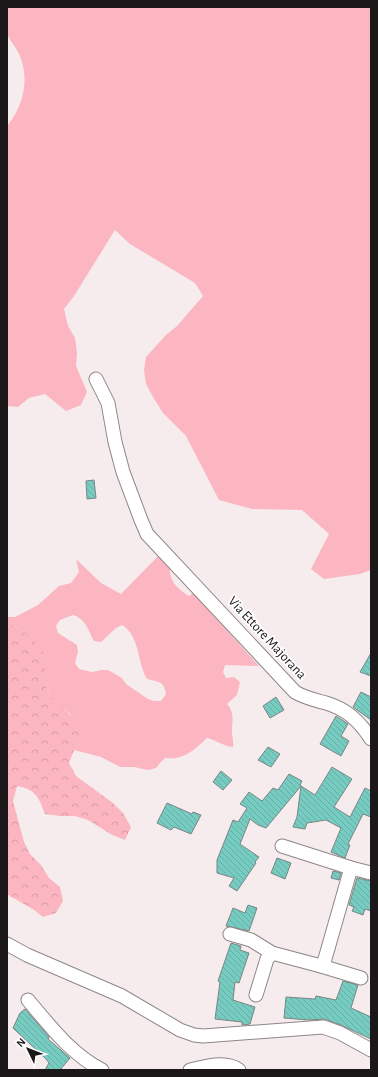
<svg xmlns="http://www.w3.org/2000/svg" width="378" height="1077" viewBox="0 0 378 1077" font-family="'Alegreya Sans',sans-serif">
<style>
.grass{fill:#fbb6c1;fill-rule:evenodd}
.forest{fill:url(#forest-crowns)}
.building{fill:url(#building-back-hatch);stroke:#7b8483}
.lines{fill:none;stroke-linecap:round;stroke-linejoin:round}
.minor-casing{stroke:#8f8687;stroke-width:15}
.minor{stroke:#fff;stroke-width:13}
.labels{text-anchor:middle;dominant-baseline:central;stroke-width:3.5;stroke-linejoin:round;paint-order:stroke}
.street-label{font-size:14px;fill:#1c1819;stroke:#fff}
</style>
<defs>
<pattern id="forest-crowns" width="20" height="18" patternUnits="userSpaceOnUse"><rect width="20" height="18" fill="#fbb6c1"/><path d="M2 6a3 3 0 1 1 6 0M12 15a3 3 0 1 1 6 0" fill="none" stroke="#d79ca5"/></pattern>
<pattern id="building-back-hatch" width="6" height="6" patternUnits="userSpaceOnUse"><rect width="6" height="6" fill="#77ccc2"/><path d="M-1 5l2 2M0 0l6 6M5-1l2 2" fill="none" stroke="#66aea6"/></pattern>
</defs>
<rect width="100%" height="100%" fill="#f7eced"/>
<g class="grass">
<path d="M 7,7 L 371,7 L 371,570 L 360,574 L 324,579 L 311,569 L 329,534 L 302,510 L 252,509 L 219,500 L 186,436 L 163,413 L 153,397 L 146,384 L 144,370 L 146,357 L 166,335 L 177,326 L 203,296 L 195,283 L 130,244 L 115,230 L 74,296 L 64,309 L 68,326 L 75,338 L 77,353 L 76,366 L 87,392 L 81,405 L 66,411 L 45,394 L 29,398 L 18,407 L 7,406 L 7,126 C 24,106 30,77 19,54 C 16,47 8,39 7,32 C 6,24 7,15 7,7 Z"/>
<path d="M 162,552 L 162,560 L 170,569 C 169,581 179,590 189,596 L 193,593 L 259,666 L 225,665 L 223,672 L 226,678 L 234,677 L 240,682 L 237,695 L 227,704 C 235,713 232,721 232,732 C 232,737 234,742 233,747 C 223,746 216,740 207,738 C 194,750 183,761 165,758 L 160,763 L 156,768 L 148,770 L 134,767 L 120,767 L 101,757 L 74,750 L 82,740 L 70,714 L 49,695 L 45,682 L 45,667 L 24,632 L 7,622 L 7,617 L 15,617 L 38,605 L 59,586 L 71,583 L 79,572 L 76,559 L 101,583 L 121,594 ZM 73,615 C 86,619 88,630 94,641 L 101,642 L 116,628 L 122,625 C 140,636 137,662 147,679 C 159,682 164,681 166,694 L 161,701 L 154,701 L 148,699 L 126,684 L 122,678 L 108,670 L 101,670 L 92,672 L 79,669 L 75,663 L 78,652 L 77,645 L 58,633 L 56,626 L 60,620 Z"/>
</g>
<path class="forest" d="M 7,622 L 24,632 L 34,641 L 43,652 L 45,667 L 45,682 L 49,695 L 60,704 L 79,725 L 82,740 L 74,750 L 69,763 L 76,776 L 113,803 L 123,813 L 131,827 L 125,840 L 112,835 L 88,820 L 75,816 L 60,816 L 45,814 C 38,796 36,790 17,786 L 13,801 L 24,842 L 30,854 L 41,865 L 49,878 L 60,887 L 63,901 L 56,913 L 43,917 C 32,907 19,902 7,894 Z"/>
<g class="building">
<path d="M 94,480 L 96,498 L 87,499 L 86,481 Z"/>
<path d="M 371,653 L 371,676 L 360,672 Z"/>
<path d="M 361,692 L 371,697 L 371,720 L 353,707 Z"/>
<path d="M 276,697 L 284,710 L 270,718 L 263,706 Z"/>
<path d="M 336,716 L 348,724 L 341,736 L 349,741 L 341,756 L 320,744 Z"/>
<path d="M 268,747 L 280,754 L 271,767 L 258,760 Z"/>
<path d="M 332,767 L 352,779 L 334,807 L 350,817 L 365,788 L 371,791 L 371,817 L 363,814 L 348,844 L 350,845 L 345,858 L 331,852 L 341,828 L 326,820 L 307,823 L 305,829 L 293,827 L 297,817 L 301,786 L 315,795 Z"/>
<path d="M 221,771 L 232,780 L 223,790 L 213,782 Z"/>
<path d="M 289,774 L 302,781 L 300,785 L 301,786 L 266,828 L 258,825 L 250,819 L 240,844 L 259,857 L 255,862 L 256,863 L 237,891 L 229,886 L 234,878 L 217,873 L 217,860 L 233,820 L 238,822 L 247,808 L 240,804 L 249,792 L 262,801 L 273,788 L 278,790 Z"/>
<path d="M 167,803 L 192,814 L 193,812 L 201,815 L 191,834 L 174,827 L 171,830 L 157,823 Z"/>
<path d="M 277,858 L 291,863 L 285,879 L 271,873 Z"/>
<path d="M 333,871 L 341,873 L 339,880 L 331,878 Z"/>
<path d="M 357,878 L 371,881 L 371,911 L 365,909 L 363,915 L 352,911 L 354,907 L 349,905 Z"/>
<path d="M 248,905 L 257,908 L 249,931 L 226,926 L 233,908 L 245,913 Z"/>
<path d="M 231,943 L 241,946 L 240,950 L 249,953 L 239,983 L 235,982 L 233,1000 L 255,1007 L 250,1024 L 242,1025 L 242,1022 L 215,1019 L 220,982 L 218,981 Z"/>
<path d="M 343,981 L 358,985 L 351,1008 L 371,1017 L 371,1039 L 343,1026 L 325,1019 L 308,1020 L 284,1018 L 286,997 L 315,999 L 316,996 L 336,1000 Z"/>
<path d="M 25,1009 L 49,1037 L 48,1039 L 70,1058 L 60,1070 L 45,1070 L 49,1063 L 46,1059 L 13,1028 L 20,1013 Z"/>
</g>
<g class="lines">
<defs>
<g id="minor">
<path d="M 96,379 L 108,403 L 115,442 L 123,472 L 141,520 L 147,534 L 295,692 C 305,698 315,700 326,703 C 347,709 360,722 371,739"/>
<path d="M 282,846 L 351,868 L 371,873"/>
<path d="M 230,934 L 251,940 L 272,953 L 321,966 L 325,959 L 351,868"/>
<path d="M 7,944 L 27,955 L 122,996 L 180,1030 L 194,1035 L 203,1036 L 323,1027 L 340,1033 L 371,1050"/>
<path d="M 321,966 L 361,978"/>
<path d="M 256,995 L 267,959 L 272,953"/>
<path d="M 28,1000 C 50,1026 71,1054 102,1070"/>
<path d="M 190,1070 C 205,1067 225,1060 239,1070"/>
</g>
</defs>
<use href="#minor" class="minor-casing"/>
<use href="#minor" class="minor"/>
</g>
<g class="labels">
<g class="street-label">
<text transform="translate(267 638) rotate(47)">Via Ettore Majorana</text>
</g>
</g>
<rect width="378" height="1077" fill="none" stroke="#1c1819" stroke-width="16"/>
<g transform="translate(28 1049) rotate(313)" stroke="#ffffff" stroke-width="3" paint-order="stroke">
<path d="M0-3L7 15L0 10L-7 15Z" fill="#1c1819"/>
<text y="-6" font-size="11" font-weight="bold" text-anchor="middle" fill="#1c1819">N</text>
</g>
</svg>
